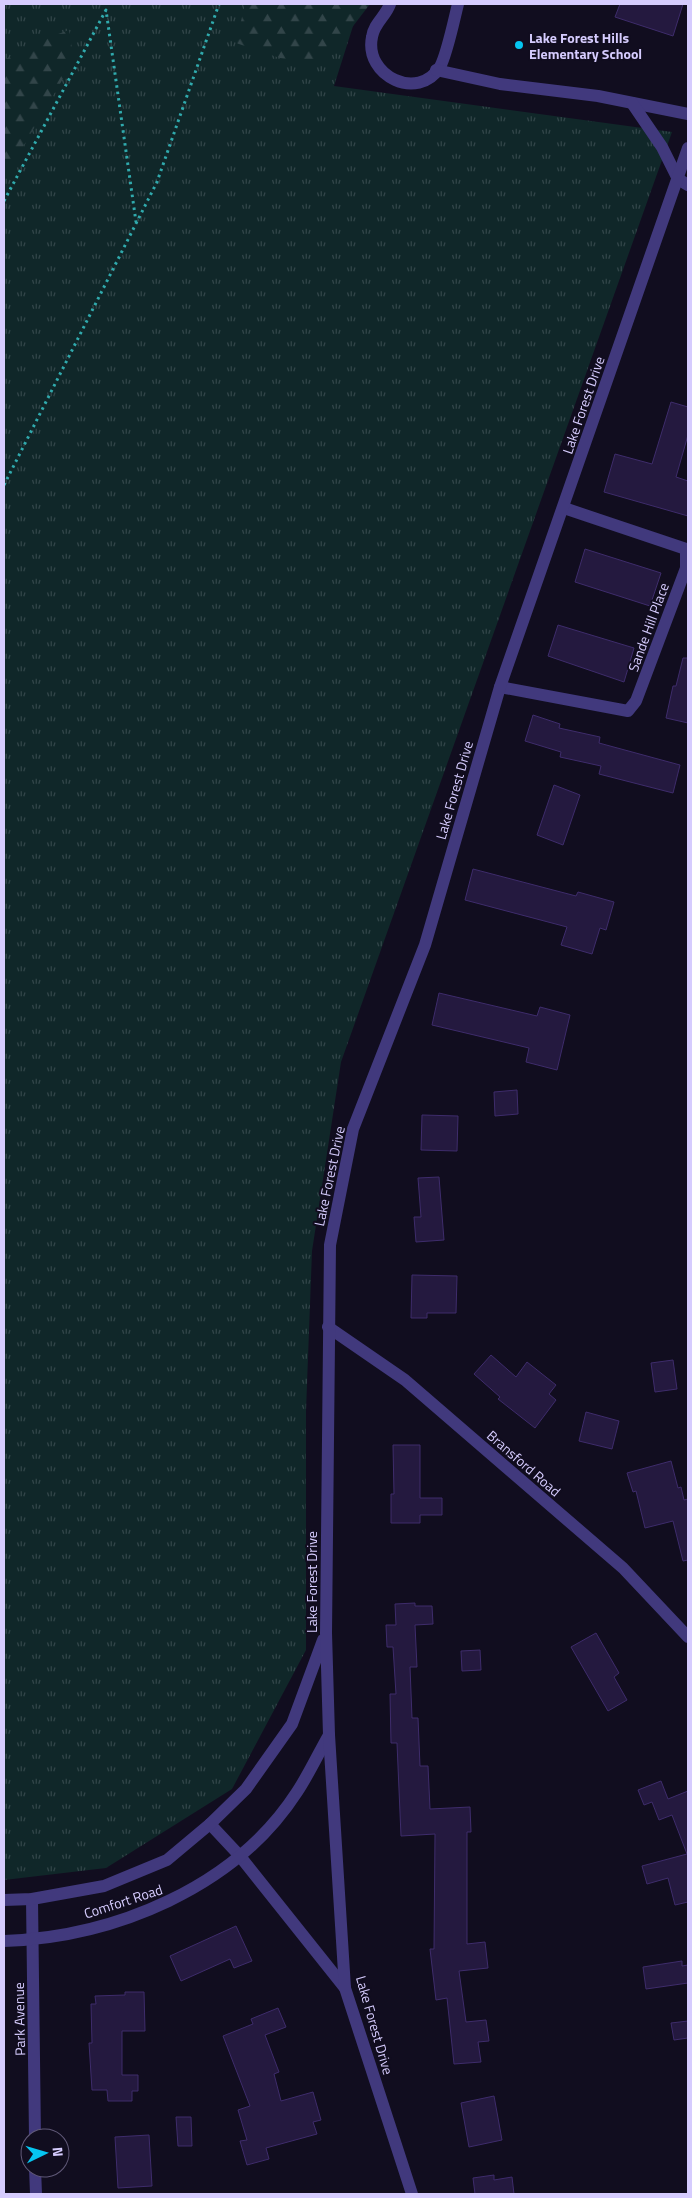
<svg xmlns="http://www.w3.org/2000/svg" width="692" height="2198" viewBox="0 0 692 2198" font-family="'Titillium Web',sans-serif">
<style>
.grass{fill:url(#grass-tufts)}
.forest{fill:url(#forest-firs)}
.building{fill:#24193f;stroke:#3e2c6b}
.lines{fill:none;stroke-linecap:round;stroke-linejoin:round}
.path{stroke:#30aaad;stroke-width:3;stroke-dasharray:2.5 4;stroke-linecap:butt}
.minor{stroke:#41397d;stroke-width:12}
.poi-dot{fill:#06c5f0;stroke:#110d1f;stroke-width:2}
.labels{text-anchor:middle;dominant-baseline:central;stroke-width:4;stroke-linejoin:round;paint-order:stroke}
.poi-label{font-size:14px;font-weight:bold;fill:#d6ccfe;stroke:#110d1f;text-anchor:start}
.street-label{font-size:14px;fill:#d6ccfe;stroke:#110d1f}
</style>
<defs>
<pattern id="grass-tufts" width="24" height="20" patternUnits="userSpaceOnUse" patternTransform="scale(1.25)"><rect width="24" height="20" fill="#102729"/><path d="M3 7l-1-3M5 7V3M7 7l1-3M15 17l-1-3M17 17v-4M19 17l1-3" fill="none" stroke="#324549"/></pattern>
<pattern id="forest-firs" width="22" height="20" patternUnits="userSpaceOnUse" patternTransform="scale(1.25)"><rect width="22" height="20" fill="#102729"/><path d="M5 1l3.5 6h-7zM16 11l3.5 6h-7z" fill="#324549"/></pattern>
</defs>
<rect width="100%" height="100%" fill="#110d1f"/>
<path class="grass" d="M 4,4 L 360,4 L 334,86 L 672,132 L 341,1062 L 312,1251 L 306,1411 L 306,1650 L 232,1789 L 106,1868 L 4,1880 Z"/>
<g class="forest">
<path d="M 245,4 L 370,4 L 331,55 L 308,62 L 280,58 L 236,43 Z"/>
<path d="M 69,30 L 74,60 L 4,179 L 4,60 L 42,40 Z"/>
</g>
<g class="building">
<path d="M 620,4 L 683,4 L 673,36 L 615,17 Z"/>
<path d="M 671,402 L 688,407 L 688,435 L 676,477 L 688,481 L 688,516 L 604,492 L 615,454 L 652,464 Z"/>
<path d="M 585,549 L 661,573 L 650,606 L 575,582 Z"/>
<path d="M 558,625 L 634,648 L 624,682 L 548,656 Z"/>
<path d="M 683,658 L 688,658 L 688,723 L 666,718 L 673,686 L 676,686 Z"/>
<path d="M 533,715 L 560,724 L 559,728 L 600,737 L 599,743 L 680,765 L 673,793 L 599,774 L 601,766 L 560,757 L 561,752 L 525,741 Z"/>
<path d="M 554,785 L 580,795 L 563,845 L 537,835 Z"/>
<path d="M 473,869 L 576,896 L 578,892 L 614,902 L 606,930 L 600,928 L 592,954 L 561,945 L 567,927 L 465,900 Z"/>
<path d="M 439,993 L 537,1016 L 540,1007 L 570,1015 L 557,1070 L 526,1062 L 529,1048 L 432,1025 Z"/>
<path d="M 517,1090 L 518,1114 L 495,1116 L 494,1092 Z"/>
<path d="M 422,1115 L 458,1116 L 457,1151 L 421,1150 Z"/>
<path d="M 439,1177 L 444,1240 L 416,1242 L 414,1217 L 421,1217 L 418,1178 Z"/>
<path d="M 412,1275 L 457,1276 L 456,1313 L 427,1313 L 427,1318 L 411,1318 Z"/>
<path d="M 491,1355 L 516,1377 L 527,1362 L 556,1385 L 549,1394 L 556,1400 L 535,1428 L 498,1399 L 500,1397 L 474,1374 Z"/>
<path d="M 673,1360 L 677,1389 L 655,1392 L 651,1363 Z"/>
<path d="M 586,1412 L 619,1421 L 612,1449 L 579,1441 Z"/>
<path d="M 393,1445 L 420,1445 L 420,1498 L 442,1498 L 442,1515 L 420,1515 L 420,1523 L 391,1523 L 391,1494 L 394,1494 Z"/>
<path d="M 671,1461 L 678,1488 L 681,1487 L 684,1500 L 688,1499 L 688,1560 L 683,1561 L 673,1521 L 645,1528 L 636,1491 L 633,1492 L 627,1473 Z"/>
<path d="M 415,1603 L 415,1606 L 432,1606 L 433,1624 L 415,1625 L 417,1667 L 410,1667 L 412,1718 L 418,1718 L 420,1766 L 428,1766 L 430,1809 L 470,1807 L 471,1832 L 467,1832 L 467,1944 L 485,1942 L 488,1968 L 459,1971 L 466,2022 L 486,2020 L 489,2041 L 478,2042 L 481,2062 L 454,2064 L 447,1998 L 436,2000 L 430,1949 L 434,1949 L 435,1834 L 401,1836 L 397,1743 L 391,1743 L 390,1694 L 396,1694 L 393,1647 L 387,1647 L 386,1625 L 396,1625 L 395,1604 Z"/>
<path d="M 596,1633 L 619,1673 L 614,1677 L 627,1700 L 608,1711 L 571,1647 Z"/>
<path d="M 480,1650 L 481,1670 L 462,1671 L 461,1651 Z"/>
<path d="M 661,1781 L 668,1799 L 688,1791 L 688,1902 L 675,1905 L 668,1878 L 647,1884 L 642,1866 L 687,1854 L 672,1815 L 659,1820 L 652,1802 L 644,1805 L 638,1790 Z"/>
<path d="M 236,1926 L 252,1961 L 234,1968 L 230,1959 L 181,1981 L 170,1956 Z"/>
<path d="M 682,1961 L 682,1966 L 688,1965 L 688,1983 L 646,1989 L 643,1967 Z"/>
<path d="M 125,1992 L 144,1992 L 145,2031 L 122,2031 L 122,2075 L 138,2075 L 138,2091 L 132,2091 L 132,2101 L 108,2101 L 107,2090 L 92,2090 L 89,2043 L 92,2043 L 91,2004 L 96,2004 L 95,1996 L 125,1995 Z"/>
<path d="M 278,2008 L 286,2027 L 265,2035 L 279,2072 L 274,2074 L 281,2101 L 313,2092 L 321,2120 L 313,2122 L 317,2134 L 266,2148 L 269,2159 L 247,2165 L 240,2141 L 247,2140 L 238,2110 L 250,2106 L 223,2036 L 253,2024 L 251,2019 Z"/>
<path d="M 688,2021 L 688,2038 L 674,2040 L 671,2023 Z"/>
<path d="M 494,2096 L 502,2140 L 469,2147 L 461,2103 Z"/>
<path d="M 176,2117 L 191,2117 L 192,2146 L 178,2146 Z"/>
<path d="M 149,2135 L 152,2186 L 118,2188 L 115,2137 Z"/>
<path d="M 494,2175 L 494,2180 L 512,2177 L 514,2194 L 475,2194 L 473,2178 Z"/>
</g>
<g class="lines">
<g class="path">
<path d="M 4,201 L 106,10 L 136,222"/>
<path d="M 4,485 L 157,182 L 219,4"/>
</g>
<g class="minor">
<path d="M 390,4 C 386,16 374,23 372,37 C 364,76 418,102 440,67 C 447,54 454,20 458,4"/>
<path d="M 436,70 L 500,84 L 598,96 L 688,114"/>
<path d="M 632,103 L 662,147 L 678,179 L 688,185"/>
<path d="M 500,687 L 628,711 L 636,701 L 686,568 L 686,549 L 564,508"/>
<path d="M 328,1327 L 405,1380 L 623,1568 L 688,1637"/>
<path d="M 210,1824 L 239,1855 L 345,1988"/>
<path d="M 32,1899 L 35,2138"/>
<path d="M 4,1900 L 32,1899 L 104,1886 L 167,1860 L 210,1824 L 246,1789 L 292,1724 L 323,1640"/>
<path d="M 4,1941 C 114,1937 235,1888 297,1792 C 309,1774 318,1754 329,1735"/>
<path d="M 35,2168 L 36,2194"/>
<path d="M 412,2194 L 345,1988 L 329,1735 L 326,1633 L 330,1245 L 353,1129 L 425,945 L 500,687 L 688,148"/>
</g>
</g>
<circle class="poi-dot" cx="519" cy="45" r="5"/>
<g class="labels">
<g class="poi-label">
<text x="529" y="37">Lake Forest Hills<tspan x="529" dy="16">Elementary School</tspan></text>
</g>
<g class="street-label">
<text transform="translate(583 405) rotate(-71)">Lake Forest Drive</text>
<text transform="translate(648 627) rotate(-70)">Sande Hill Place</text>
<text transform="translate(454 790) rotate(-74)">Lake Forest Drive</text>
<text transform="translate(329 1176) rotate(-78)">Lake Forest Drive</text>
<text transform="translate(524 1463) rotate(41)">Bransford Road</text>
<text transform="translate(311 1582) rotate(-90)">Lake Forest Drive</text>
<text transform="translate(123 1901) rotate(-18)">Comfort Road</text>
<text transform="translate(19 2019) rotate(-91)">Park Avenue</text>
<text transform="translate(375 2025) rotate(74)">Lake Forest Drive</text>
</g>
</g>
<rect width="692" height="2198" fill="none" stroke="#d6ccfe" stroke-width="10"/>
<g transform="translate(45 2153) rotate(85)"><circle r="24" fill="#110d1f" stroke="#605978"/>
<path d="M0-4L9 19L0 12L-9 19Z" fill="#06c5f0"/>
<text y="-8" font-size="14" font-weight="bold" text-anchor="middle" fill="#d6ccfe">N</text>
</g>
</svg>
